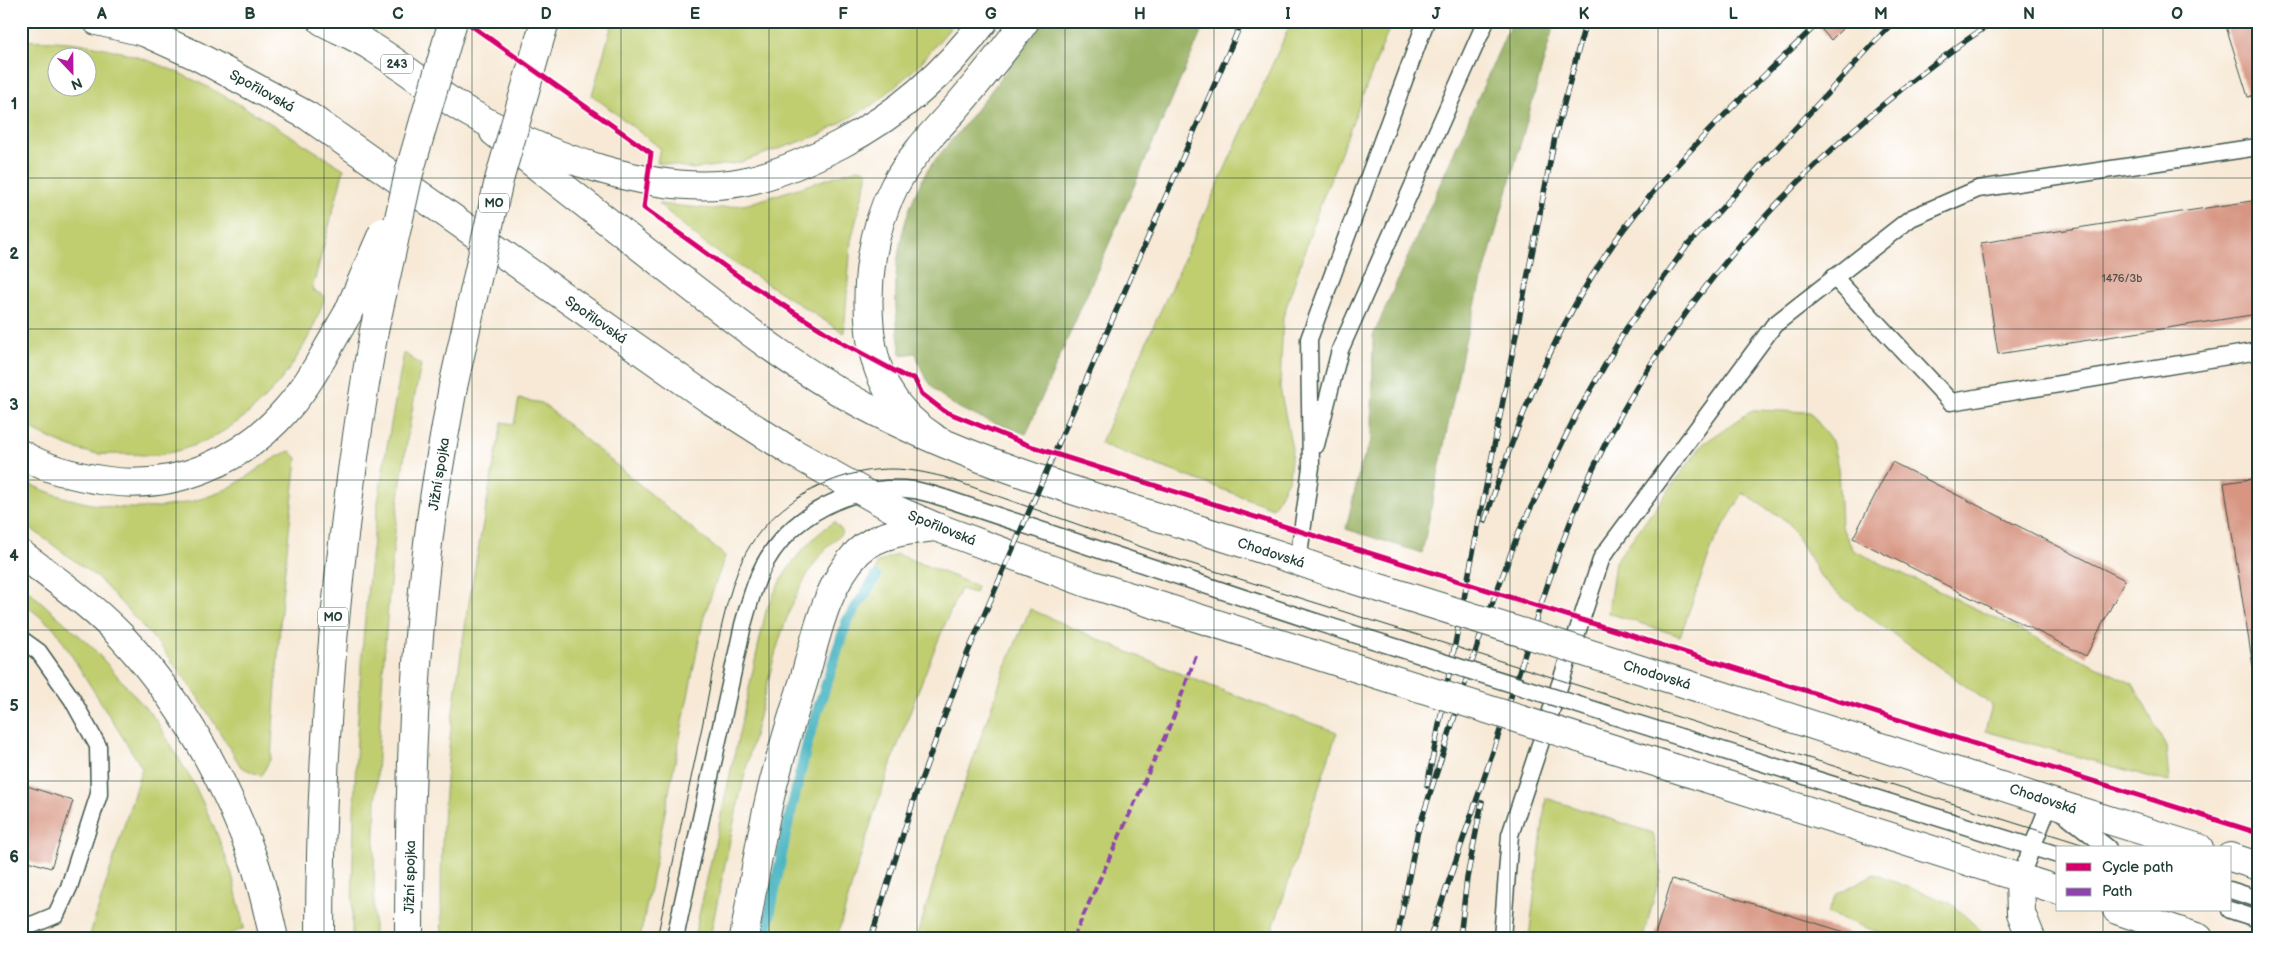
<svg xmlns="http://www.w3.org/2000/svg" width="2279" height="959" viewBox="0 0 2279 959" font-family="'Balsamiq Sans',sans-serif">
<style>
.green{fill:#c0ce70;stroke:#708652;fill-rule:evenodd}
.forest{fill:#98b162;stroke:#5c774b}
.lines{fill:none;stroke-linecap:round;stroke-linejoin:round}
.stream{stroke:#45b3c0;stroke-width:11}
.building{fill:#d79582}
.service-casing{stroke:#3f574c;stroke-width:19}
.minor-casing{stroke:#3f574c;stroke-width:30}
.secondary-casing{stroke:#3f574c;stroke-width:30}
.trunk-casing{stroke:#3f574c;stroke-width:30}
.service{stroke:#fff;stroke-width:16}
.minor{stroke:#fff;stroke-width:28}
.secondary{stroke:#fff;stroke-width:28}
.trunk{stroke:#fff;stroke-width:28}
.tram{stroke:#1f3d34;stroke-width:1}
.rail-casing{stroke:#1f3d34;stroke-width:5.5}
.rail{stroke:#fff;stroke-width:4;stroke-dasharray:11;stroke-linecap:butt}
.service-bridge-casing{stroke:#3f574c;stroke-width:19;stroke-linecap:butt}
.secondary-bridge-casing{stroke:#3f574c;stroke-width:30;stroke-linecap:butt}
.trunk-bridge-casing{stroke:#3f574c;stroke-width:30;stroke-linecap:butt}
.service-bridge{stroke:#fff;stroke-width:16}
.secondary-bridge{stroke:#fff;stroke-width:28}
.trunk-bridge{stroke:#fff;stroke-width:28}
.quiet{stroke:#8e44ad;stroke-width:4;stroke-dasharray:8 4;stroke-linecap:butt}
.cycleway-casing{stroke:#fff;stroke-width:8}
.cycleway{stroke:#d6006c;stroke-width:5}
.grid{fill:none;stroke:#1f3d34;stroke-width:1;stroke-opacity:0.55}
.labels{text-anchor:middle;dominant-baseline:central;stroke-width:4.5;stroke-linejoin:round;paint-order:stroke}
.number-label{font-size:11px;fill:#4d5348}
.shield{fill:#fff;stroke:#627771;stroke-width:1}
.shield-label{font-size:12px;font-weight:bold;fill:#1f3d34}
.street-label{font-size:14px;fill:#1f3d34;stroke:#fff}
.neatline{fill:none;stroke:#1f3d34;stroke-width:2}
.grid-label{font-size:16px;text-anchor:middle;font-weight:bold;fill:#1f3d34}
</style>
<rect width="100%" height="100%" fill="#fff"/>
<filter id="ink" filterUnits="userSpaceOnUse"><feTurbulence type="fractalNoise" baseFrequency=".02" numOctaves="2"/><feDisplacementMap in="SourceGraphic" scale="10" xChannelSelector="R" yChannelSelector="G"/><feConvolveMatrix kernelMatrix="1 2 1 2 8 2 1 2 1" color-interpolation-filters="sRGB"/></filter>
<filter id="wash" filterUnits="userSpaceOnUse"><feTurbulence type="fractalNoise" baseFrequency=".0096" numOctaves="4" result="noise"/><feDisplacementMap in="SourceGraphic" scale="20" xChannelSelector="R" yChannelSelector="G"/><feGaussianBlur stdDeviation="1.12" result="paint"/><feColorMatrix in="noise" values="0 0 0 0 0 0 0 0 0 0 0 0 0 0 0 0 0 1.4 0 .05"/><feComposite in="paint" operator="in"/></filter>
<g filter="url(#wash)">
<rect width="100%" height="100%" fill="#f7e9d6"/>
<g class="green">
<path d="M 613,21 L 956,21 L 918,66 L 877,102 L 819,135 L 738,163 L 693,169 L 657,162 L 660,148 L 592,95 Z"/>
<path d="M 1292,21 L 1392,21 L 1317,213 L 1283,317 L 1280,388 L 1292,449 L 1289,478 L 1273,508 L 1100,444 Z"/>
<path d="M 21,41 C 148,34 242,107 344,169 L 312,290 L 325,296 C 301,373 240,443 157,455 C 147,456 136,454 126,454 C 115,454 102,455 92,453 C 67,448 43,435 21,424 ZM 58,58 L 88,58 L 88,88 L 58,88 Z"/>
<path d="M 858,169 L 864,169 L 867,172 L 867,177 L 851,241 L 844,333 L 705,244 L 659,204 L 713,209 L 748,204 Z"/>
<path d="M 404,353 L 421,365 C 402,452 393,542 386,631 C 378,733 373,835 374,938 L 352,938 C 353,793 358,646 378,503 C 385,453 395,403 404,353 Z"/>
<path d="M 519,399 L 542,403 L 725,556 L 704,616 L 640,938 L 442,938 C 435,764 470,592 502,422 L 514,424 Z"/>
<path d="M 1753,410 L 1810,412 L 1832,441 L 1838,468 L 1841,526 L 1853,550 L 2133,684 L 2166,746 L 2169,782 L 1985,731 L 1992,705 L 1839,595 L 1821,577 L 1788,522 L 1743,493 L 1714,542 L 1680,636 L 1608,613 L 1615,562 L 1703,444 Z"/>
<path d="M 290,451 L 297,458 L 282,596 L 271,758 L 261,776 L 241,767 L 200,700 L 159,644 L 99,579 L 21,521 L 21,480 C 82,511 154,518 218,493 C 244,483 264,460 290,451 Z"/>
<path d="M 834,522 L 843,532 C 790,577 777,648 760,712 C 741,786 725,862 710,938 L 694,938 L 766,611 C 781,575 802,544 834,522 Z"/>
<path d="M 897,554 L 977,586 L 975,593 L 960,589 C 911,701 869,819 837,938 L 765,938 C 785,841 804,744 836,650 C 841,636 846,621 853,608 C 864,590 875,585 877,563 Z"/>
<path d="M 21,584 L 92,647 L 156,720 L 195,786 L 215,829 L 232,874 L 244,928 L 228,935 L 228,938 L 89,938 L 142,768 L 55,629 L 21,601 Z"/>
<path d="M 1030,609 C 1130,654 1232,697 1337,732 L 1270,938 L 917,938 L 950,826 L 1005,668 Z"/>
<path d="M 1546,798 L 1653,833 L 1661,872 L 1643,938 L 1529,938 Z"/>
<path d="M 1874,874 L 1952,904 L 1989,938 L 1894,938 L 1827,913 L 1837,894 Z"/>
</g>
<g class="forest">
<path d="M 1044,21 L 1206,21 L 1026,434 C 979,416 929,408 916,353 L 901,355 C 891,292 893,236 923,178 C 933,159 952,141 965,124 C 992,90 1018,56 1044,21 Z"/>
<path d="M 1512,21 L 1555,21 L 1465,341 L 1422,553 L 1346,529 L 1360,468 L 1372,439 L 1373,336 Z"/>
</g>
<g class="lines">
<path class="stream" d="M 765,938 L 787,828 L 809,737 L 847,621 L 876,577"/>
</g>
<g id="blocks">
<g class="building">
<path d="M 1814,21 L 1850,21 L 1831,40 Z"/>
<path d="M 2231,21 L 2258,21 L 2258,94 L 2248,97 L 2225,23 Z"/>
<path d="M 2258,200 L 2258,314 L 1998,354 L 1981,243 Z"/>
<path d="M 1892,462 L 2125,580 L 2086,656 L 1853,538 Z"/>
<path d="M 2258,478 L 2258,692 L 2257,692 L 2224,483 Z"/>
<path d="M 21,784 L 73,801 L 51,868 L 21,859 Z"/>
<path d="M 1672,879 L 1861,937 L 1861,938 L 1654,938 Z"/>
</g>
</g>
</g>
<g filter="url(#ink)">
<use href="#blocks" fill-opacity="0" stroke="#3f574c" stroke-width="1"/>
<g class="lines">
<defs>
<g id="service">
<path d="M 1834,277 L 1951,402 L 2258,351"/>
<path d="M 1316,445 L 1340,350 L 1486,21"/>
<path d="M 1298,561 L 1311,467 L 1309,339 L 1426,21"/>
<path d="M 21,639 L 39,652 L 72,699 L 98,746 L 99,794 L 69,887 L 56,915 L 32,925 L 21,923"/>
<path d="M 1683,738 L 2058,855"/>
<path d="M 2020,878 L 2050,802 L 2108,848"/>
<path d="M 2230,890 L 2258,899"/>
<path d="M 2230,910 L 2258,919"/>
<path d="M 675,938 L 743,625 C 748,607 753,588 761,571 C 788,514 854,482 915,490 C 924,492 935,495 944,498 L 1316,622"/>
<path d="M 1502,938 L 1510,835 L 1602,557 L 1774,325 L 1911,218 L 1978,189 L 2258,147"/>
</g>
<path id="minor" d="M 2020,878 L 2021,913 L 2031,938"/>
<g id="secondary">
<path d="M 122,22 L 197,56 L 308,116 L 709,399 L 792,452 L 890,507 L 936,527 L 1090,584 L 1306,652"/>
<path d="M 494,132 C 554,180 615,227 676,275 C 740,325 805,376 878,413 C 1020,485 1183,519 1332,573"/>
<path d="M 1699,688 L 2050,802 L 2199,848"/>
<path d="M 1674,768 L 2058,890"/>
<path d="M 2230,857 L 2258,866"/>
<path d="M 2117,910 L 2199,938"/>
</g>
<g id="trunk">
<path d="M 97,21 L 144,32"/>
<path d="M 322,21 C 338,30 357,37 372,47 C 406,68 436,94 470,113 C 544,155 656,198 742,182 C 776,175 810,160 841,144 C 899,114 945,74 984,21"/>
<path d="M 933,437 C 894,412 875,377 870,331 C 865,283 872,230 894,187 C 909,158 932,134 954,110 C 979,81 1003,53 1025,21"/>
<path d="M 21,454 C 47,470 78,477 108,481 C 175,490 243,461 287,409 C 312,381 329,345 348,313"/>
<path d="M 21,554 C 55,579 91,605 121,636 C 181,701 226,780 255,864 C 263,888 268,913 274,938"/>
<path d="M 320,938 C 320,731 338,534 374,331"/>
<path d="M 409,938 C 409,816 412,692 425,571 C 431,509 442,448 453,387"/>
<path d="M 744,938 C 753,887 760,835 773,785 C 782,750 793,715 804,680 C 816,637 826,585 858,552 C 877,533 910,530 936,527"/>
</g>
</defs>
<use href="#service" class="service-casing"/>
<use href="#minor" class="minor-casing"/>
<use href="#secondary" class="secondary-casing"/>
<use href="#trunk" class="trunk-casing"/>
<use href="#service" class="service"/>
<use href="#minor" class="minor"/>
<use href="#secondary" class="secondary"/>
<use href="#trunk" class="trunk"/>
<path class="tram" d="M 657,938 C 672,867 687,797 702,727 C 713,675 720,614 740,565 C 764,507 831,469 892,469 C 910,469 927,473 944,477 L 1167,556 L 2094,848"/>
<defs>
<g id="rail">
<path d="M 1485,521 C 1520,412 1564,304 1636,213 C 1690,145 1755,85 1817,24"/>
<path d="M 1427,786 L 1555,137 L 1586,21"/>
<path d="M 1418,831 L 1481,634 L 1518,534 L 1576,415 L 1626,329 L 1687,246 L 1894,21"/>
<path d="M 871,938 L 913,802 L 968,652 L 1242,21"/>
<path d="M 1397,938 L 1419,825"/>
<path d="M 1430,938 C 1455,860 1483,784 1508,706 C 1534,627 1557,547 1592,471 C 1678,287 1827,134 1994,21"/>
<path d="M 1460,938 L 1467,878 L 1482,802"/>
</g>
</defs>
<use href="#rail" class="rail-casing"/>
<use href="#rail" class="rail"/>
<defs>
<path id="service-bridge" d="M 1316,622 L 1683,738"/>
<g id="secondary-bridge">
<path d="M 1332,573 L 1699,688"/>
<path d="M 1306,652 L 1674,768"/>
</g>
<g id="trunk-bridge">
<path d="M 348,313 L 383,232"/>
<path d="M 374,331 L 409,173 L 453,21"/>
<path d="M 453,387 L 499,180 L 545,21"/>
</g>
</defs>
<use href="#service-bridge" class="service-bridge-casing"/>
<use href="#secondary-bridge" class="secondary-bridge-casing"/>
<use href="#trunk-bridge" class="trunk-bridge-casing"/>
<use href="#service-bridge" class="service-bridge"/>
<use href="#secondary-bridge" class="secondary-bridge"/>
<use href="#trunk-bridge" class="trunk-bridge"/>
<path class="quiet" d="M 1073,938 L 1172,721 L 1197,653"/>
<defs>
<path id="cycleway" d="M 465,21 L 651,153 L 644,208 L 745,281 L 844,344 L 906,377 L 914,378 L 922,394 L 944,411 L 1033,447 L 2258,833"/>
</defs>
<use href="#cycleway" class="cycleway-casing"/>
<use href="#cycleway" class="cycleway"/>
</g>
</g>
<path class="grid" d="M 176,21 L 176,938M 324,21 L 324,938M 472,21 L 472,938M 621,21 L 621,938M 769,21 L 769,938M 917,21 L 917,938M 1065,21 L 1065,938M 1214,21 L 1214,938M 1362,21 L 1362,938M 1510,21 L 1510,938M 1658,21 L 1658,938M 1807,21 L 1807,938M 1955,21 L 1955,938M 2103,21 L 2103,848M 21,178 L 2258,178M 21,329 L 2258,329M 21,480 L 2258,480M 21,630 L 2258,630M 21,781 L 2258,781M 2103,910 L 2103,938"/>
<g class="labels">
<g class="number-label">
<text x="2122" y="278">1476/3b</text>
</g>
<g class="shield">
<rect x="381" y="54.5" width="32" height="19" rx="4"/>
<rect x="479" y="193.5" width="30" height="19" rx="4"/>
<rect x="318" y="607.5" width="30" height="19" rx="4"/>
</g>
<g class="shield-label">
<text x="397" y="64">243</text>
<text x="494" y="203">MO</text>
<text x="333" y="617">MO</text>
</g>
<g class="street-label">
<text transform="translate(262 91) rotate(29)">Spořilovská</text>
<text transform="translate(596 320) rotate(35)">Spořilovská</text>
<text transform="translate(439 474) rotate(-81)">Jižní spojka</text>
<text transform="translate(942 528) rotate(22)">Spořilovská</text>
<text transform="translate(1271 553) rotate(18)">Chodovská</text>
<text transform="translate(1657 675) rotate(17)">Chodovská</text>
<text transform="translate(2043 799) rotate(18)">Chodovská</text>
<text transform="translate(410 877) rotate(-89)">Jižní spojka</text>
</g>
</g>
<rect width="2279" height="959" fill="none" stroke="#fff" stroke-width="55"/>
<rect x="2056" y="846" width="175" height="65" fill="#ffffff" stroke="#a5b1ae"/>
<rect x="2066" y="863" width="25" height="8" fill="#d6006c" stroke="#a5b1ae"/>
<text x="2102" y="872" font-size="15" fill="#1f3d34">Cycle path</text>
<rect x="2066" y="888" width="25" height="8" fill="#8e44ad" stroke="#a5b1ae"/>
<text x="2102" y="896" font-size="15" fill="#1f3d34">Path</text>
<g transform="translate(72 72) rotate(158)"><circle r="24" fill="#ffffff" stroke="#a5b1ae"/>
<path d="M0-4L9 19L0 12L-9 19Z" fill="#b5179e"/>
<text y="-8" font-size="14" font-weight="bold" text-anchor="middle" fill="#1f3d34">N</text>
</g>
<rect x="28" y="28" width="2224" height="904" class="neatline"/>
<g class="grid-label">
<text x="102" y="19">A</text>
<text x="250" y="19">B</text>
<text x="398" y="19">C</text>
<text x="546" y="19">D</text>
<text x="695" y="19">E</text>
<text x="843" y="19">F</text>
<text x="991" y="19">G</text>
<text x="1140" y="19">H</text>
<text x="1288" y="19">I</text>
<text x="1436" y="19">J</text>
<text x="1584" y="19">K</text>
<text x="1733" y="19">L</text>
<text x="1881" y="19">M</text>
<text x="2029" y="19">N</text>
<text x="2177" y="19">O</text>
<text x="14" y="109">1</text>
<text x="14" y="259">2</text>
<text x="14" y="410">3</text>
<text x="14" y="561">4</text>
<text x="14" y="711">5</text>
<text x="14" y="862">6</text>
</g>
</svg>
